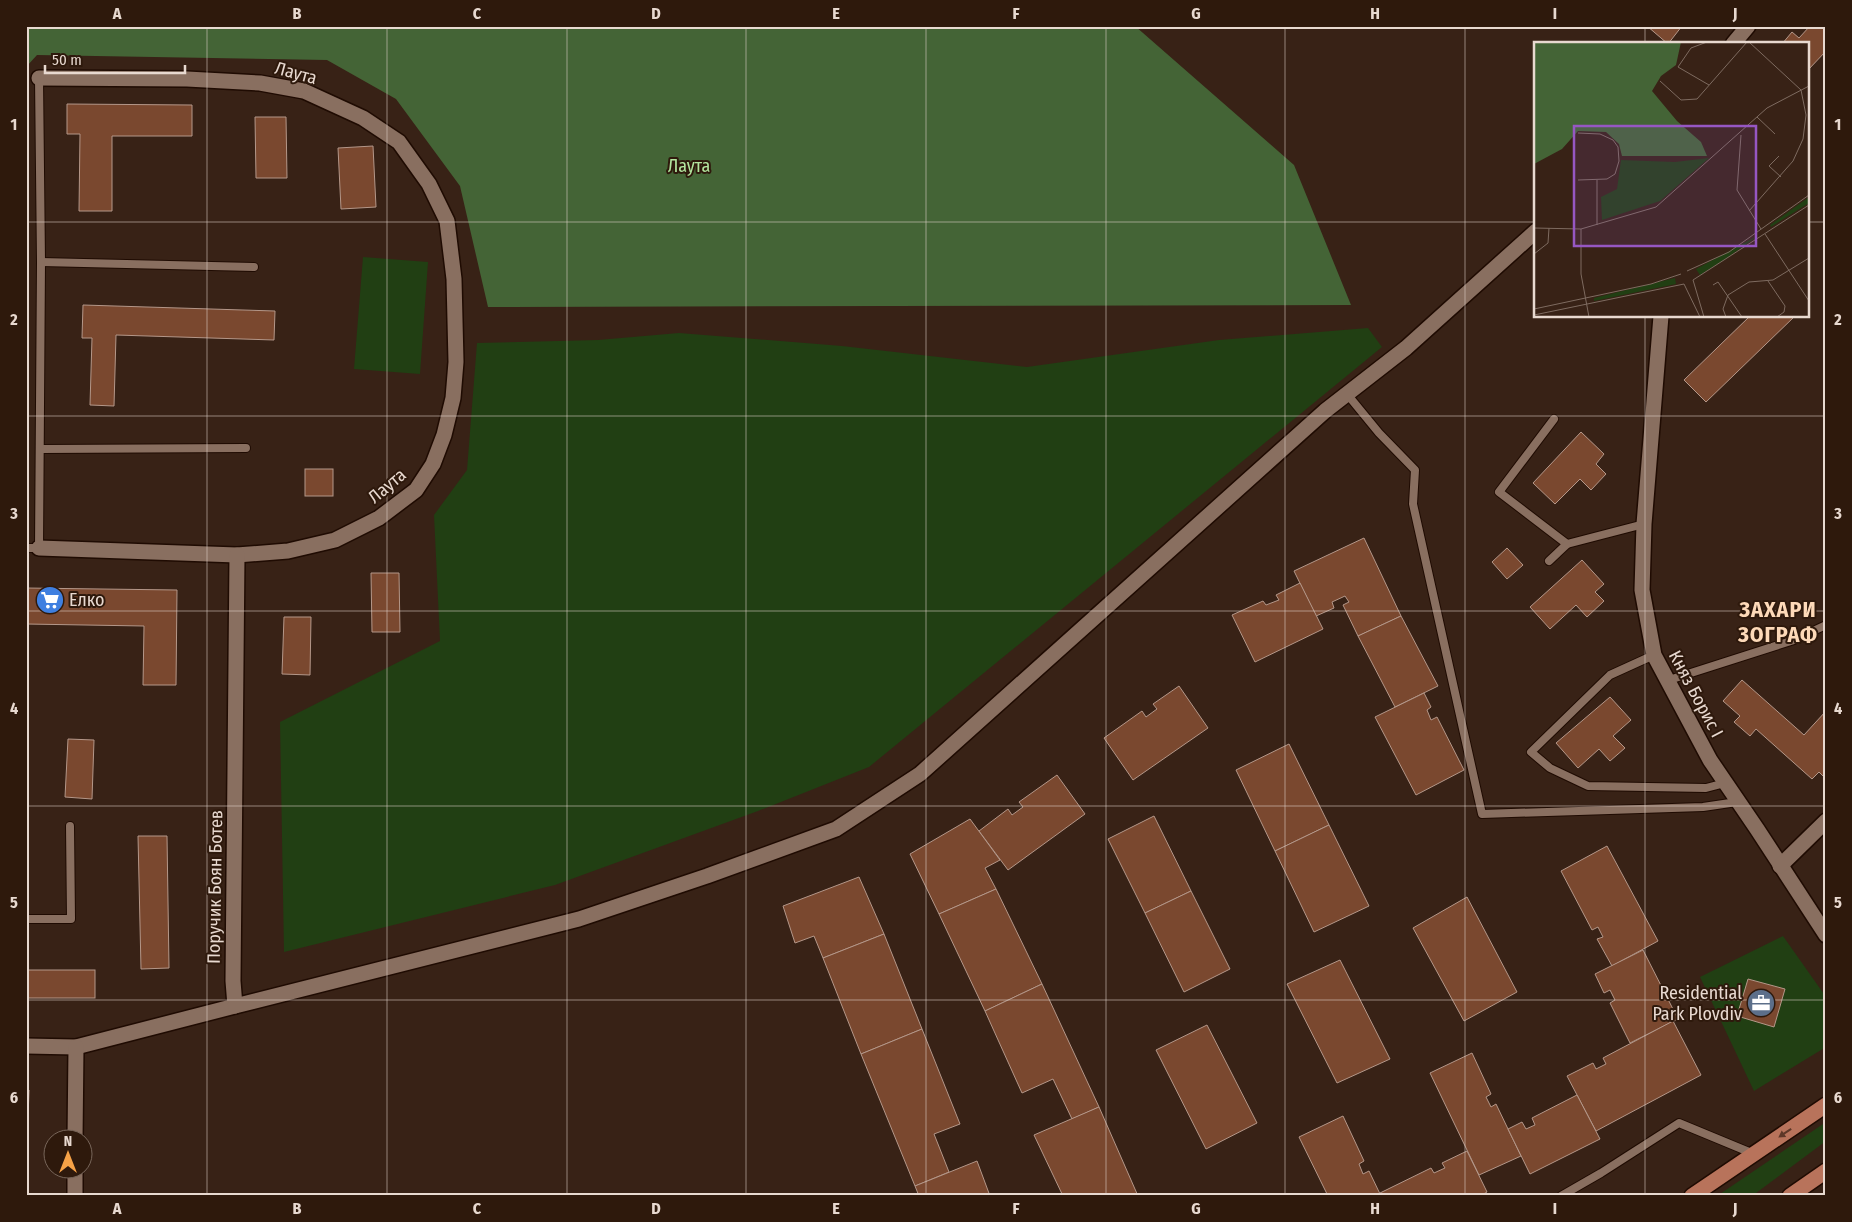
<svg xmlns="http://www.w3.org/2000/svg" width="1852" height="1222" viewBox="0 0 1852 1222" font-family="'Fira Sans Condensed',sans-serif">
<style>
.green{fill:#213f13}
.forest{fill:#446436}
.building{fill:#7a482f;stroke:#b49789}
.lines{fill:none;stroke-linecap:round;stroke-linejoin:round}
.service-casing{stroke:#1f0b02;stroke-width:10}
.minor-casing{stroke:#1f0b02;stroke-width:18}
.tertiary-casing{stroke:#1f0b02;stroke-width:18}
.primary-casing{stroke:#1f0b02;stroke-width:18}
.service{stroke:#896f60;stroke-width:8}
.minor{stroke:#896f60;stroke-width:15}
.tertiary{stroke:#896f60;stroke-width:15}
.primary{stroke:#b8735b;stroke-width:15}
.oneway{fill:#5e3828}
.grid{fill:none;stroke:#e8d9d0;stroke-width:1;stroke-opacity:0.55}
.labels{text-anchor:middle;dominant-baseline:central;stroke-width:4;stroke-linejoin:round;paint-order:stroke}
.street-label{font-size:18px;fill:#e8d9d0;stroke:#2e190c}
.park-label{font-size:18px;fill:#b2e59e;stroke:#2e190c}
.poi-label{font-size:18px;fill:#e8d9d0;stroke:#2e190c;text-anchor:start}
.district-label{font-size:22px;font-weight:bold;letter-spacing:1px;fill:#fdd9b8;stroke:#2e190c}
.inset-road{fill:none;stroke:#7e6b60;stroke-width:1}
.view{fill:#9657c3;fill-opacity:0.15;stroke:#9657c3;stroke-width:2.5}
.inset-edge{fill:none;stroke:#e8d9d0;stroke-width:2.5}
.neatline{fill:none;stroke:#e8d9d0;stroke-width:2}
.grid-label{font-size:16px;text-anchor:middle;font-weight:bold;fill:#e8d9d0}
</style>
<rect width="100%" height="100%" fill="#382216"/>
<g class="green">
<path d="M 363,257 L 428,262 L 420,374 L 354,369 Z"/>
<path d="M 1368,328 L 1382,347 L 869,767 L 758,811 L 555,885 L 284,952 L 280,722 L 440,641 L 434,515 L 467,470 L 477,343 L 598,340 L 679,333 L 842,346 L 1027,367 L 1219,340 Z"/>
<path d="M 1783,936 L 1826,997 L 1826,1047 L 1754,1091 L 1700,977 Z"/>
<path d="M 1826,1122 L 1826,1141 L 1752,1196 L 1717,1196 Z"/>
</g>
<path class="forest" d="M 26,26 L 1135,26 L 1294,165 L 1351,305 L 488,307 L 460,186 L 396,99 L 327,60 L 37,55 L 26,67 Z"/>
<g class="building">
<path d="M 1647,26 L 1682,26 L 1668,44 Z"/>
<path d="M 1810,26 L 1826,26 L 1826,51 L 1808,70 L 1808,44 L 1782,44 L 1792,32 L 1799,38 Z"/>
<path d="M 67,104 L 192,105 L 192,136 L 112,136 L 112,211 L 79,211 L 80,134 L 67,134 Z"/>
<path d="M 255,117 L 286,117 L 287,178 L 256,178 Z"/>
<path d="M 373,146 L 376,207 L 341,209 L 338,148 Z"/>
<path d="M 83,305 L 275,311 L 274,340 L 116,335 L 114,406 L 90,405 L 92,338 L 82,338 Z"/>
<path d="M 1750,316 L 1795,316 L 1706,402 L 1684,380 Z"/>
<path d="M 1581,432 L 1604,454 L 1596,464 L 1606,474 L 1591,490 L 1580,479 L 1555,504 L 1533,483 Z"/>
<rect x="305" y="469" width="28" height="27"/>
<path d="M 1364,538 L 1401,616 L 1358,636 L 1343,605 L 1349,602 L 1345,596 L 1332,602 L 1334,608 L 1316,616 L 1294,571 Z"/>
<path d="M 1507,548 L 1523,565 L 1507,579 L 1492,562 Z"/>
<path d="M 1582,560 L 1604,584 L 1595,592 L 1604,601 L 1587,617 L 1576,605 L 1550,629 L 1530,607 Z"/>
<path d="M 371,573 L 399,573 L 400,632 L 372,632 Z"/>
<path d="M 1300,583 L 1323,629 L 1255,662 L 1232,615 L 1263,601 L 1266,605 L 1279,600 L 1276,595 Z"/>
<path d="M 26,588 L 177,590 L 176,685 L 143,685 L 144,626 L 26,624 Z"/>
<path d="M 1401,616 L 1438,686 L 1395,707 L 1358,636 Z"/>
<path d="M 284,617 L 311,617 L 310,675 L 282,674 Z"/>
<path d="M 1742,680 L 1804,735 L 1826,711 L 1826,774 L 1824,777 L 1819,772 L 1812,779 L 1756,729 L 1750,736 L 1734,722 L 1740,716 L 1723,701 Z"/>
<path d="M 1179,686 L 1208,728 L 1133,780 L 1104,738 L 1142,711 L 1146,717 L 1157,709 L 1153,704 Z"/>
<path d="M 1424,693 L 1431,707 L 1427,710 L 1431,720 L 1437,717 L 1464,770 L 1416,795 L 1375,717 Z"/>
<path d="M 1610,697 L 1631,720 L 1613,736 L 1625,748 L 1610,761 L 1599,749 L 1578,768 L 1556,743 Z"/>
<path d="M 68,739 L 94,740 L 92,799 L 65,797 Z"/>
<path d="M 1289,744 L 1329,825 L 1275,851 L 1236,770 Z"/>
<path d="M 1057,775 L 1085,814 L 1008,870 L 979,831 L 1008,809 L 1012,815 L 1023,807 L 1019,802 Z"/>
<path d="M 1154,816 L 1191,891 L 1145,913 L 1108,839 Z"/>
<path d="M 970,819 L 1000,860 L 985,868 L 996,889 L 939,914 L 910,854 Z"/>
<path d="M 1329,825 L 1369,906 L 1314,932 L 1275,851 Z"/>
<path d="M 138,836 L 167,836 L 169,968 L 141,969 Z"/>
<path d="M 1607,846 L 1658,941 L 1612,966 L 1597,939 L 1603,937 L 1598,927 L 1592,930 L 1561,871 Z"/>
<path d="M 859,877 L 884,934 L 823,958 L 814,936 L 795,943 L 783,906 Z"/>
<path d="M 996,889 L 1042,984 L 985,1011 L 939,914 Z"/>
<path d="M 1191,891 L 1230,969 L 1184,992 L 1145,913 Z"/>
<path d="M 1467,897 L 1517,992 L 1464,1021 L 1413,928 Z"/>
<path d="M 884,934 L 922,1029 L 861,1054 L 823,958 Z"/>
<path d="M 1643,950 L 1678,1019 L 1630,1043 L 1610,1003 L 1615,1000 L 1610,990 L 1604,993 L 1595,974 Z"/>
<path d="M 1340,960 L 1390,1059 L 1337,1083 L 1287,984 Z"/>
<rect x="26" y="970" width="69" height="28"/>
<path d="M 1748,979 L 1785,989 L 1774,1027 L 1737,1016 Z"/>
<path d="M 1042,984 L 1099,1107 L 1072,1119 L 1053,1079 L 1022,1093 L 985,1011 Z"/>
<path d="M 1673,1021 L 1701,1075 L 1596,1131 L 1567,1076 L 1593,1063 L 1596,1069 L 1606,1064 L 1603,1058 Z"/>
<path d="M 1207,1025 L 1257,1123 L 1206,1149 L 1156,1050 Z"/>
<path d="M 922,1029 L 960,1124 L 934,1134 L 949,1172 L 915,1186 L 861,1054 Z"/>
<path d="M 1472,1053 L 1491,1094 L 1486,1097 L 1491,1107 L 1496,1104 L 1521,1156 L 1479,1175 L 1430,1073 Z"/>
<path d="M 26,1090 L 29,1090 L 26,1176 Z"/>
<path d="M 1577,1095 L 1600,1139 L 1530,1174 L 1508,1129 L 1522,1122 L 1526,1129 L 1535,1125 L 1532,1118 Z"/>
<path d="M 1099,1107 L 1138,1196 L 1063,1196 L 1034,1135 Z"/>
<path d="M 1343,1116 L 1364,1161 L 1359,1164 L 1363,1174 L 1369,1171 L 1381,1196 L 1328,1196 L 1299,1137 Z"/>
<path d="M 1467,1151 L 1487,1192 L 1480,1196 L 1381,1196 L 1380,1193 L 1431,1168 L 1434,1173 L 1445,1168 L 1442,1163 Z"/>
<path d="M 977,1161 L 990,1196 L 919,1196 L 915,1186 Z"/>
</g>
<g class="lines">
<defs>
<g id="service">
<path d="M 41,262 L 254,267"/>
<path d="M 1347,394 L 1379,433 L 1415,470 L 1413,504 L 1482,814 L 1703,807 L 1737,802"/>
<path d="M 1554,419 L 1499,492 L 1567,544 L 1644,524"/>
<path d="M 41,449 L 246,448"/>
<path d="M 26,548 L 39,548 L 41,262 L 39,78"/>
<path d="M 1549,561 L 1567,544"/>
<path d="M 1654,655 L 1610,675 L 1531,752 L 1550,768 L 1588,786 L 1706,788 L 1725,783"/>
<path d="M 1669,680 L 1794,640 L 1826,625"/>
<path d="M 26,919 L 71,919 L 70,826"/>
<path d="M 1561,1196 L 1601,1173 L 1679,1123 L 1754,1154"/>
</g>
<g id="minor">
<path d="M 39,78 L 187,79 L 260,83 L 304,91 L 363,118 L 399,142 L 429,184 L 447,221 L 454,279 L 456,362 L 453,398 L 444,435 L 433,464 L 416,490 L 379,518 L 335,540 L 288,551 L 237,555 L 39,548"/>
<path d="M 26,1046 L 76,1047 L 235,1006 L 233,981 L 237,555"/>
<path d="M 75,1140 L 76,1047"/>
<path d="M 75,1196 L 75,1170"/>
</g>
<g id="tertiary">
<path d="M 1733,44 L 1748,26"/>
<path d="M 1661,316 L 1644,524 L 1642,590 L 1654,655 L 1710,760 L 1757,829 L 1826,935"/>
<path d="M 1780,866 L 1826,821"/>
<path d="M 235,1006 L 579,919 L 707,876 L 836,829 L 920,774 L 1325,411 L 1406,348 L 1536,231"/>
</g>
<g id="primary">
<path d="M 1692,1196 L 1826,1105"/>
<path d="M 1790,1196 L 1826,1171"/>
</g>
</defs>
<use href="#service" class="service-casing"/>
<use href="#minor" class="minor-casing"/>
<use href="#tertiary" class="tertiary-casing"/>
<use href="#primary" class="primary-casing"/>
<use href="#service" class="service"/>
<use href="#minor" class="minor"/>
<use href="#tertiary" class="tertiary"/>
<use href="#primary" class="primary"/>
</g>
<defs><path id="oneway-solid" d="M-6-.8H1V-3.2L6.5 0L1 3.2V.8H-6Z" transform="scale(1.25)"/></defs>
<use class="oneway" href="#oneway-solid" transform="translate(1785 1133) rotate(146)"/>
<path class="grid" d="M 207,26 L 207,1196M 387,26 L 387,1196M 567,26 L 567,1196M 746,26 L 746,1196M 926,26 L 926,1196M 1106,26 L 1106,1196M 1285,26 L 1285,1196M 1465,26 L 1465,1196M 1645,26 L 1645,44M 26,222 L 1536,222M 1808,222 L 1826,222M 1645,316 L 1645,1196M 26,416 L 1826,416M 26,611 L 1826,611M 26,806 L 1826,806M 26,1000 L 1826,1000"/>
<defs>
<symbol id="supermarket-disc" viewBox="-11 -11 22 22"><circle r="9.5" fill="#3f7fe0" stroke="#2e190c"/><path d="M-6-5.5h2.5l.6 2H6L4.5 2H-2.5L-4.4-4H-6ZM-1.5 3.2a1.3 1.3 0 1 0 .1 0ZM3 3.2a1.3 1.3 0 1 0 .1 0Z" fill="#fff"/></symbol>
<symbol id="office-disc" viewBox="-11 -11 22 22"><circle r="9.5" fill="#5c6f8a" stroke="#2e190c"/><path d="M-6-3h4V-5.5h4V-3h4V5H-6ZM-1-4.5V-3h2v-1.5ZM-6 0V1H6V0Z" fill="#fff"/></symbol>
</defs>
<g fill-rule="evenodd">
<use href="#supermarket-disc" x="34" y="584" width="32" height="32"/>
<use href="#office-disc" x="1745" y="987" width="32" height="32"/>
</g>
<g class="labels">
<g class="street-label">
<text transform="translate(296 73) rotate(15)">Лаута</text>
<text transform="translate(387 486) rotate(-40)">Лаута</text>
<text transform="translate(1696 694) rotate(62)">Княз Борис I</text>
<text transform="translate(215 887) rotate(-89)">Поручик Боян Ботев</text>
</g>
<g class="park-label">
<text x="689" y="166">Лаута</text>
</g>
<g class="poi-label">
<text x="69" y="600">Елко</text>
<text x="1742" y="993" text-anchor="end">Residential<tspan x="1742" dy="21">Park Plovdiv</tspan></text>
</g>
<g class="district-label">
<text x="1778" y="609">ЗАХАРИ<tspan x="1778" dy="25">ЗОГРАФ</tspan></text>
</g>
</g>
<g transform="translate(1534 42)">
<rect width="275" height="275" fill="#382216"/>
<path d="M 175,116 L 126,159 L 68,178 L 67,155 L 83,147 L 87,118 L 141,120 ZM 275,155 L 275,161 L 237,185 L 236,183 ZM 225,193 L 190,218 L 166,233 L 162,227 ZM 141,236 L 142,242 L 60,259 L 60,256 Z" fill="#213f13"/>
<path d="M 0,0 L 147,0 L 142,23 L 127,34 L 118,49 L 143,79 L 167,100 L 173,114 L 88,114 L 85,102 L 72,90 L 44,89 L 28,107 L 0,122 Z" fill="#446436"/>
<path class="inset-road" d="M 173,0 L 157,6 L 144,25 L 175,43M 126,39 L 147,58 L 163,57 L 213,0M 223,75 L 241,92M 44,91 L 66,92 L 79,98 L 84,105 L 85,119 L 81,132 L 73,137 L 44,138M 207,93 L 203,148 L 227,187M 245,114 L 235,124 L 247,135M 215,169 L 259,119 L 269,97 L 272,73 L 267,48 L 215,0M 63,183 L 63,138M 0,186 L 47,187 L 122,165 L 233,66 L 275,44M 47,187 L 47,232 L 55,275M 231,192 L 275,259M 0,212 L 14,201 L 15,186M 153,229 L 195,210 L 275,153M 159,238 L 170,275M 159,238 L 275,163M 234,239 L 251,264 L 250,270 L 243,275M 150,242 L 166,275M 179,243 L 184,240 L 208,275M 0,267 L 117,242 L 147,232M 0,273 L 150,242M 192,275 L 189,267 L 194,253 L 215,240 L 239,238 L 275,216"/>
<path class="view" d="M 40,84 L 222,84 L 222,204 L 40,204 Z"/>
<rect width="275" height="275" class="inset-edge"/>
</g>
<rect width="1852" height="1222" fill="none" stroke="#2e190c" stroke-width="55"/>
<g transform="translate(68 1154)"><circle r="24" fill="#2e190c" stroke="#78665a"/>
<path d="M0-4L9 19L0 12L-9 19Z" fill="#f6a247"/>
<text y="-8" font-size="14" font-weight="bold" text-anchor="middle" fill="#e8d9d0">N</text>
</g>
<path d="M45 65v8h140v-8" fill="none" stroke="#e8d9d0" stroke-width="2.5"/>
<text x="52" y="65" font-size="15" fill="#e8d9d0" stroke="#2e190c" stroke-width="4" paint-order="stroke">50 m</text>
<rect x="28" y="28" width="1796" height="1166" class="neatline"/>
<g class="grid-label">
<text x="117" y="19">A</text>
<text x="297" y="19">B</text>
<text x="477" y="19">C</text>
<text x="656" y="19">D</text>
<text x="836" y="19">E</text>
<text x="1016" y="19">F</text>
<text x="1196" y="19">G</text>
<text x="1375" y="19">H</text>
<text x="1555" y="19">I</text>
<text x="1735" y="19">J</text>
<text x="14" y="130">1</text>
<text x="1838" y="130">1</text>
<text x="14" y="325">2</text>
<text x="1838" y="325">2</text>
<text x="14" y="519">3</text>
<text x="1838" y="519">3</text>
<text x="14" y="714">4</text>
<text x="1838" y="714">4</text>
<text x="14" y="908">5</text>
<text x="1838" y="908">5</text>
<text x="14" y="1103">6</text>
<text x="1838" y="1103">6</text>
<text x="117" y="1214">A</text>
<text x="297" y="1214">B</text>
<text x="477" y="1214">C</text>
<text x="656" y="1214">D</text>
<text x="836" y="1214">E</text>
<text x="1016" y="1214">F</text>
<text x="1196" y="1214">G</text>
<text x="1375" y="1214">H</text>
<text x="1555" y="1214">I</text>
<text x="1735" y="1214">J</text>
</g>
</svg>
